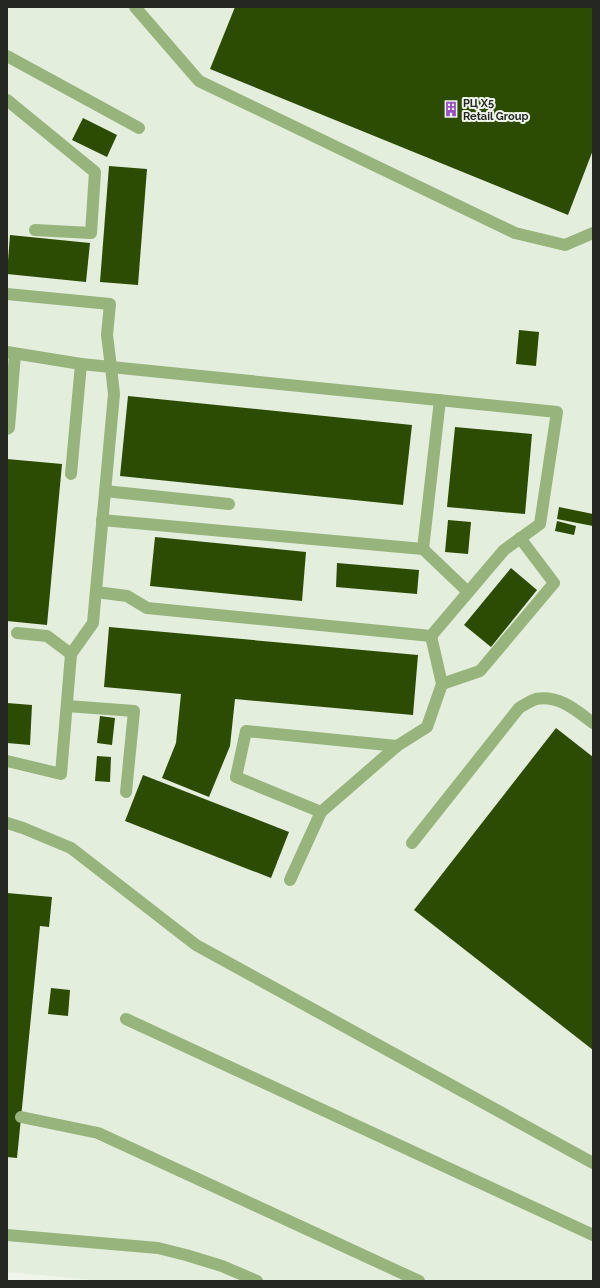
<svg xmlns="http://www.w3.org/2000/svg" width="600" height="1288" viewBox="0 0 600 1288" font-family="Raleway,sans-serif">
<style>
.built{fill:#e4eedd}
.building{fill:#2d4c03}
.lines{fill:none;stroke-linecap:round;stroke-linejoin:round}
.lane{stroke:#96b47c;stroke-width:12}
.labels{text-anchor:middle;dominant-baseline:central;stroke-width:4;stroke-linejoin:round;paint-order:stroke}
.poi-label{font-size:11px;font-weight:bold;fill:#252723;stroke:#f0f5eb;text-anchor:start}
</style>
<rect width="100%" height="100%" fill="#f0f5eb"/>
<path class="built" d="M 7,7 L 593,7 L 593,1281 L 104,1281 L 7,1272 Z"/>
<g class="building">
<path d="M 235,7 L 593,7 L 593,150 L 568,215 L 210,69 Z"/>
<path d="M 83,118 L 117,135 L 107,157 L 72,140 Z"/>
<path d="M 109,166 L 147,169 L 138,285 L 100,282 Z"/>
<path d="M 10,235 L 90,243 L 86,282 L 7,274 Z"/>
<path d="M 519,330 L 539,332 L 536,366 L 516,364 Z"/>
<path d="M 128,396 L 412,425 L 403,505 L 120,476 Z"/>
<path d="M 455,427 L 532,434 L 525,514 L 447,507 Z"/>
<path d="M 7,459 L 62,464 L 47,625 L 7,621 Z"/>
<path d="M 559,507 L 593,514 L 593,526 L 557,519 Z"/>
<path d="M 448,520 L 471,522 L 468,554 L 445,552 Z"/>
<path d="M 557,521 L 576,526 L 574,535 L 555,531 Z"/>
<path d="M 155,537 L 306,552 L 302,601 L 150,586 Z"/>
<path d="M 337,563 L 419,570 L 417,594 L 336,587 Z"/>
<path d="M 511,568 L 537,590 L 491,647 L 464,625 Z"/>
<path d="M 109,627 L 418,655 L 413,715 L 235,699 L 230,746 L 209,797 L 162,778 L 176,743 L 181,694 L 104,687 Z"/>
<path d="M 7,703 L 32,705 L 30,745 L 7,743 Z"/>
<path d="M 100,716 L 115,718 L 112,745 L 97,743 Z"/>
<path d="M 556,728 L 593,757 L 593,1050 L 414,910 Z"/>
<path d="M 97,756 L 111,757 L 110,782 L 95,781 Z"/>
<path d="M 143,775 L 289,832 L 271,878 L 125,821 Z"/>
<path d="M 7,893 L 52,897 L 49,927 L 40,926 L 17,1158 L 7,1157 Z"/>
<path d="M 51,988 L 70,990 L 68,1016 L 48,1014 Z"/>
</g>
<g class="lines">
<g class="lane">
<path d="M 135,7 L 199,81 L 515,233 L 565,245 L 593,233"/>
<path d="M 7,56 L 139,128"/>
<path d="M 7,100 L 95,172 L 91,233 L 35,230"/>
<path d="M 7,294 L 110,304 L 107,335 L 111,367 L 557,412 L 540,524 L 504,550 L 431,636 L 147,608 L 127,596 L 96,592"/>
<path d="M 7,352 L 81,364 L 111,367 L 114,394 L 93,623 L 71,654 L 61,774 L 7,761"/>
<path d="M 7,429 L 9,428 L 15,354"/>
<path d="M 71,474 L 81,364"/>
<path d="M 105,491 L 229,504"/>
<path d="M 102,520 L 423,549 L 468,592"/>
<path d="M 423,549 L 440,400"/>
<path d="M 17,633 L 47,636 L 71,654"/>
<path d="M 442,684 L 480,671 L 554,583 L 520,538"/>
<path d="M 67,706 L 134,711 L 126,792"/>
<path d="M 321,812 L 236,777 L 246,731 L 397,746"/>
<path d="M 7,823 L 23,828 L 71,848 L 196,945 L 593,1163"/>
<path d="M 412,843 L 519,708 C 524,705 530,701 536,699 C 559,695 576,710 593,723"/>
<path d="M 290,880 L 321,812 L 397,746 L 427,727 L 442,684 L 431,636"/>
<path d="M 126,1019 L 593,1235"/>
<path d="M 21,1117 L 98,1133 L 419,1281"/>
<path d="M 7,1235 L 158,1248 L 186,1255 L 222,1266 L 257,1281"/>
</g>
</g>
<defs>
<symbol id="building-bare" viewBox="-9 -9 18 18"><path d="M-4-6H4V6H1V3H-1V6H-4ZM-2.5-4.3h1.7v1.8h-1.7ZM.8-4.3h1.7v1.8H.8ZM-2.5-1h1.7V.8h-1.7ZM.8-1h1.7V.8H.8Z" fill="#9a51c4" stroke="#f0f5eb" stroke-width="2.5" paint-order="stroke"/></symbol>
</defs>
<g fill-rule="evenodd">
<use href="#building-bare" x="440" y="98" width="22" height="22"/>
</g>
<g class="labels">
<g class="poi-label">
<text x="463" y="103">РЦ X5<tspan x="463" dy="13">Retail Group</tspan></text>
</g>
</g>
<rect width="600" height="1288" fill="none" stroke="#252723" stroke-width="16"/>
</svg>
